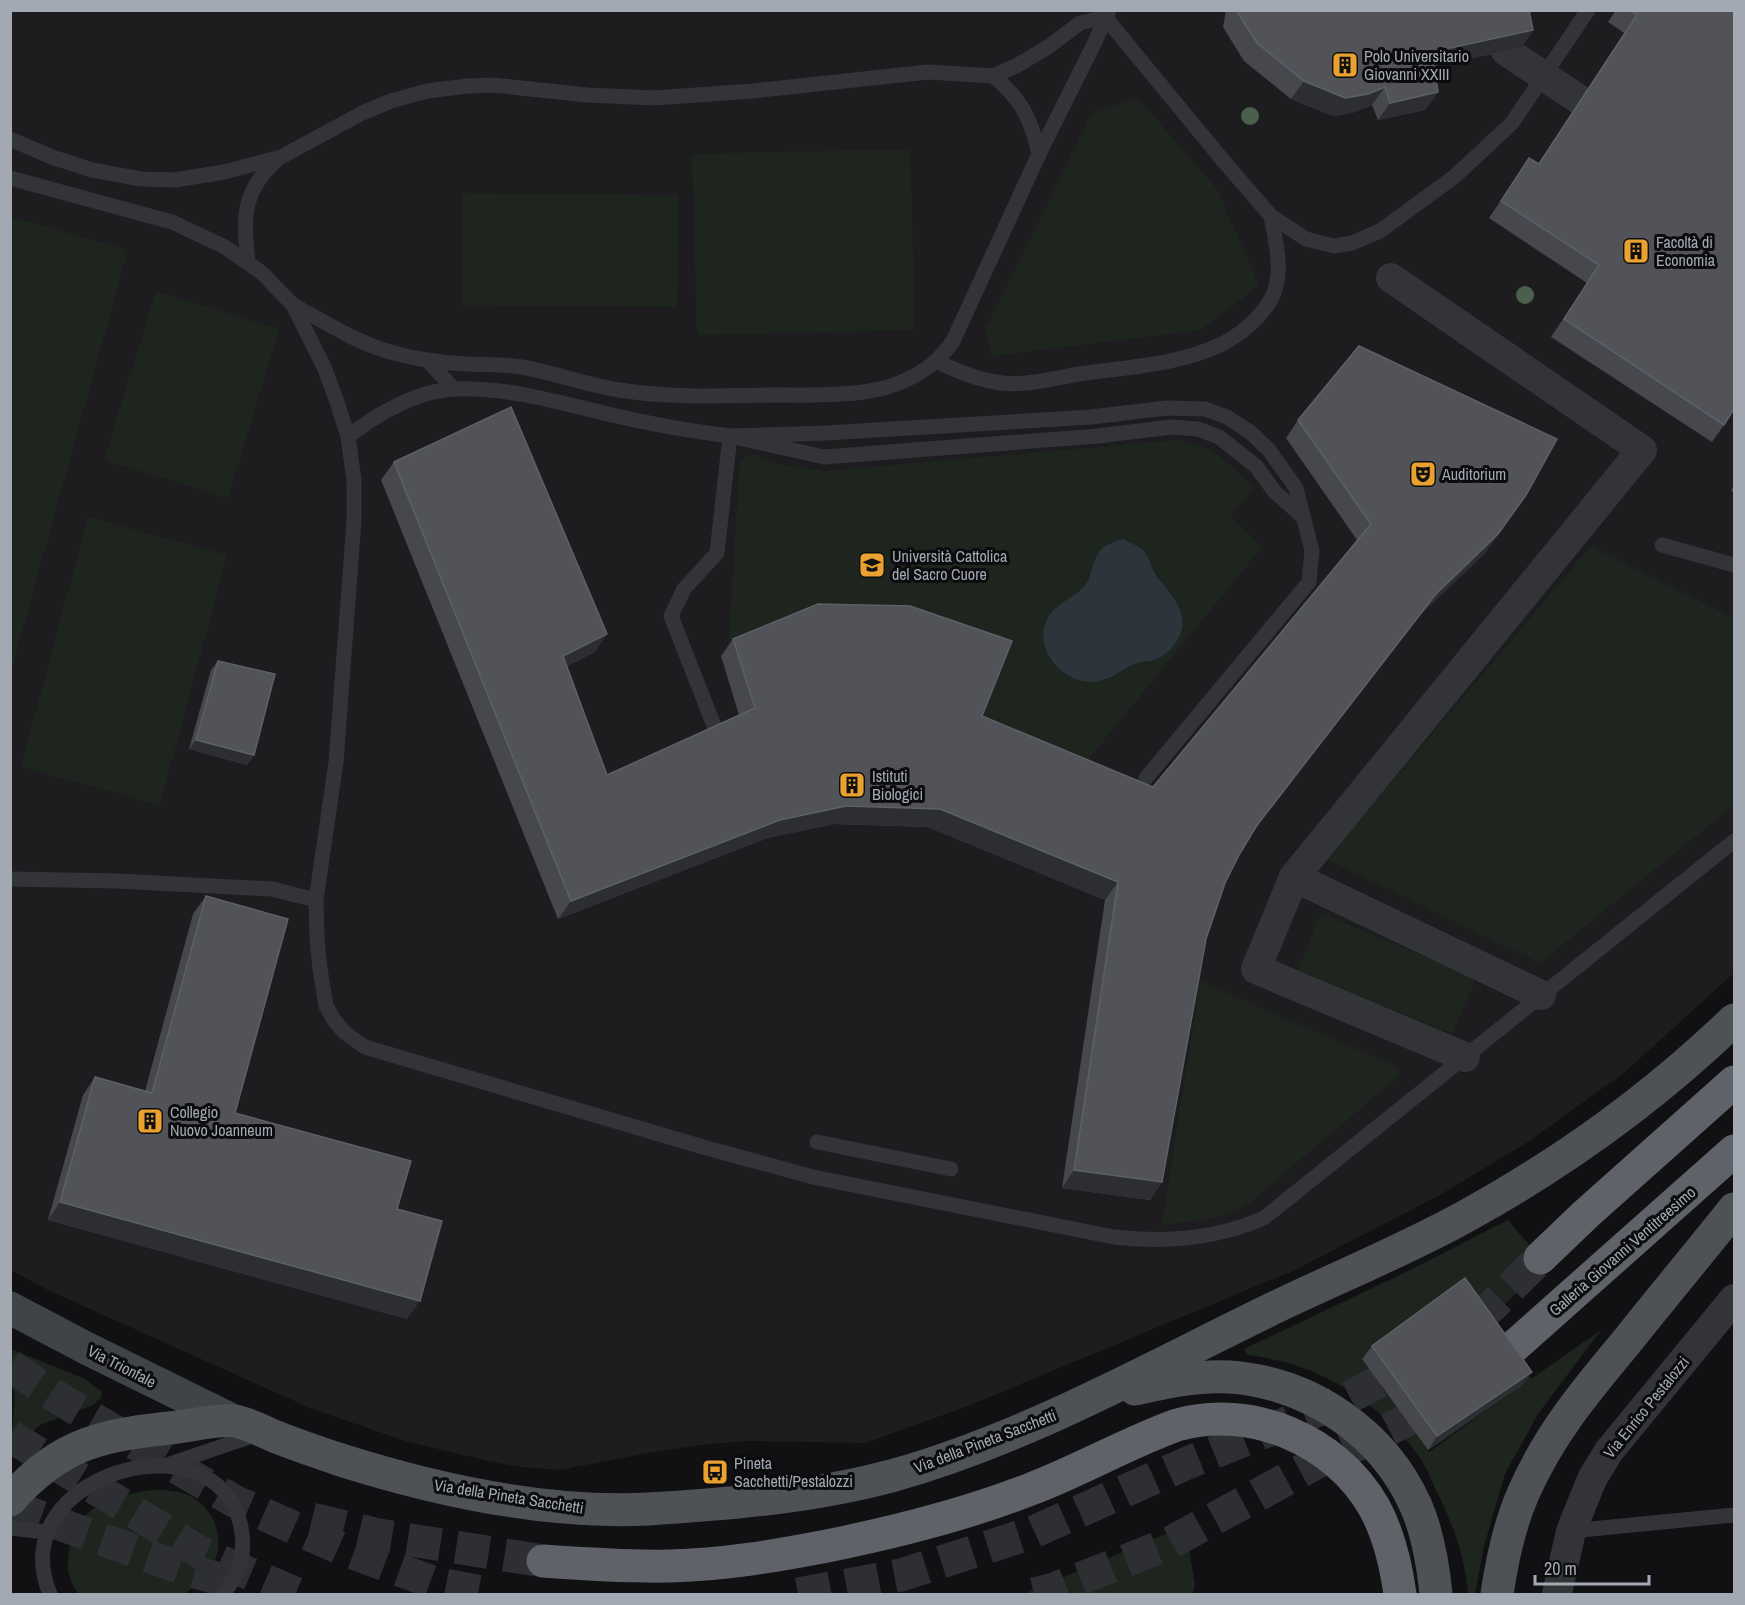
<svg xmlns="http://www.w3.org/2000/svg" width="1745" height="1605" viewBox="0 0 1745 1605" font-family="'Archivo Narrow',sans-serif">
<style>
.built{fill:#1d1d20}
.green{fill:#1e251e;fill-rule:evenodd}
.water{fill:#2b353b}
.lines{fill:none;stroke-linecap:round;stroke-linejoin:round}
.highway-tunnel{stroke:#2e2f33;stroke-width:33;stroke-dasharray:33 16;stroke-linecap:butt}
.lane{stroke:#323438;stroke-width:15}
.street{stroke:#323438;stroke-width:30}
.secondary{stroke:#404347;stroke-width:33}
.primary{stroke:#4e5156;stroke-width:33}
.highway{stroke:#5f6268;stroke-width:33}
.street-bridge{stroke:#323438;stroke-width:30}
.tree{fill:#4b5f4c}
.wall{fill:#47484e}
.shaded-wall{fill:#2d2e32}
.building{fill:#515359;stroke:#5e6067;stroke-width:1.5}
.labels{text-anchor:middle;dominant-baseline:central;stroke-width:6;stroke-linejoin:round;paint-order:stroke}
.poi-label{font-size:16px;fill:#a3a9b3;stroke:#0c0c0e;text-anchor:start}
.street-label{font-size:16px;fill:#a3a9b3;stroke:#0c0c0e}
</style>
<rect width="100%" height="100%" fill="#111113"/>
<path class="built" d="M 10,11 L 1734,11 L 1734,973 L 1625,1072 L 1528,1142 L 1440,1195 L 1295,1270 L 968,1406 L 865,1443 L 746,1441 L 700,1445 L 642,1454 L 560,1470 L 521,1467 L 484,1460 L 405,1441 L 310,1408 L 50,1291 L 11,1270 Z"/>
<g class="green">
<path d="M 1138,98 L 1217,189 L 1259,285 L 1201,330 L 991,356 L 986,329 L 1092,113 Z"/>
<path d="M 910,149 L 915,330 L 697,335 L 692,154 Z"/>
<path d="M 463,193 L 678,195 L 677,307 L 463,305 Z"/>
<path d="M 11,217 L 128,250 L 11,671 L 10,217 Z"/>
<path d="M 156,291 L 279,329 L 228,498 L 104,460 Z"/>
<path d="M 1178,440 L 1213,450 L 1255,488 L 1230,516 L 1262,547 L 1074,777 L 728,653 L 740,461 L 751,454 L 776,464 L 825,471 ZM 1143,550 L 1154,573 L 1174,597 L 1156,660 L 1136,663 L 1116,676 L 1060,604 L 1074,597 L 1088,583 Z"/>
<path d="M 88,517 L 227,555 L 160,805 L 21,767 Z"/>
<path d="M 1591,546 L 1734,618 L 1734,805 L 1540,963 L 1327,859 Z"/>
<path d="M 1321,913 L 1476,978 L 1452,1034 L 1298,970 Z"/>
<path d="M 1200,981 L 1395,1066 L 1400,1075 L 1248,1204 C 1219,1220 1194,1221 1162,1225 Z"/>
<path d="M 1508,1220 L 1540,1258 L 1544,1268 L 1485,1322 L 1510,1350 L 1531,1379 L 1601,1330 L 1538,1414 L 1505,1474 L 1484,1546 L 1475,1594 L 1468,1594 C 1465,1558 1454,1527 1438,1494 C 1432,1482 1427,1468 1420,1458 C 1389,1414 1339,1377 1288,1363 C 1275,1359 1261,1357 1247,1355 L 1244,1349 L 1406,1272 ZM 1362,1359 L 1522,1385 L 1429,1452 Z"/>
<path d="M 11,1349 L 85,1379 L 102,1392 L 101,1398 L 93,1405 L 40,1425 L 16,1446 L 11,1444 L 15,1397 L 11,1379 Z"/>
<path d="M 152,1490 C 163,1490 174,1490 185,1494 C 214,1504 228,1541 211,1568 C 205,1578 194,1586 185,1594 L 79,1594 C 68,1581 66,1567 69,1551 C 76,1505 113,1496 152,1490 Z"/>
<path d="M 1185,1526 L 1195,1585 L 1192,1594 L 1023,1594 Z"/>
</g>
<path class="water" d="M 1123,539 C 1129,542 1138,546 1143,550 C 1150,557 1151,570 1158,578 C 1175,598 1194,620 1174,645 C 1170,651 1163,656 1157,659 C 1150,662 1141,661 1135,664 C 1123,669 1115,677 1102,680 C 1076,688 1050,668 1044,643 C 1041,627 1048,613 1061,604 C 1070,597 1079,593 1086,584 C 1089,581 1090,576 1091,572 C 1098,549 1100,546 1123,539 Z"/>
<g class="lines">
<g class="highway-tunnel">
<path d="M 10,1366 L 63,1401 L 234,1501 L 342,1549 L 435,1583 L 492,1594"/>
<path d="M 10,1436 L 201,1553 L 297,1594"/>
<path d="M 10,1506 L 184,1569 L 227,1581"/>
<path d="M 312,1519 L 379,1535 L 543,1561"/>
<path d="M 798,1594 L 901,1575 L 1031,1533 L 1185,1464 L 1346,1399 L 1395,1373 L 1457,1335 L 1492,1306 L 1540,1258"/>
<path d="M 1034,1594 L 1054,1589 L 1168,1544 L 1316,1463 L 1364,1442 L 1413,1417 L 1445,1397"/>
</g>
<g class="lane">
<path d="M 1100,11 L 1221,158 L 1271,216 L 1306,239 L 1334,246 L 1352,243 L 1380,231 L 1454,177 L 1512,123 L 1588,10"/>
<path d="M 10,139 L 52,157 L 92,170 L 141,179 L 175,180 L 224,172 L 281,157 L 362,113 L 391,101 L 427,91 L 468,86 L 493,85 L 587,95 L 654,98 L 753,91 L 928,72 L 993,76 L 1016,66 L 1048,47 L 1080,23 L 1106,17"/>
<path d="M 1039,154 L 1095,42 L 1109,10"/>
<path d="M 10,178 L 172,222 L 225,247 L 262,273 L 293,305 L 324,367 L 337,402 L 348,437 L 354,480 L 354,521 L 336,762 L 316,900 L 317,938 L 320,969 L 326,1006 L 334,1020 L 344,1032 L 365,1047 L 703,1147 L 813,1177 L 1114,1237 C 1166,1243 1216,1239 1264,1218 L 1734,841"/>
<path d="M 248,262 C 243,218 242,190 278,159"/>
<path d="M 293,305 C 323,321 354,341 387,351 C 413,359 441,363 468,364 C 486,365 504,364 522,367 C 555,373 587,385 620,390 C 669,398 720,396 770,395 C 807,395 853,397 888,387 C 915,378 937,365 953,341 L 1039,154 C 1031,119 1021,98 993,76"/>
<path d="M 427,360 L 454,389"/>
<path d="M 937,361 C 958,372 978,380 1002,383 C 1027,386 1055,378 1079,374 C 1126,367 1179,365 1222,344 C 1240,335 1259,319 1270,301 C 1285,276 1276,244 1271,216"/>
<path d="M 348,437 C 376,414 419,390 455,389 C 507,387 558,402 608,414 C 649,424 689,431 730,436 L 717,553 L 684,589 L 671,616 L 713,723"/>
<path d="M 1662,545 L 1734,565"/>
<path d="M 1146,778 L 1309,582 L 1312,551 L 1296,488 L 1269,450 L 1250,432 L 1227,417 L 1205,409 L 1167,408 L 1091,417 L 826,433 L 730,436 L 824,457 L 1098,436 L 1172,427 L 1198,429 L 1219,437 L 1256,466 L 1274,491 L 1303,517"/>
<path d="M 10,879 L 118,881 L 272,889 L 316,900"/>
<path d="M 817,1142 L 951,1169"/>
<path d="M 167,1465 L 261,1433"/>
<path d="M 10,1528 L 45,1532"/>
<path d="M 1571,1531 L 1734,1515"/>
<path d="M 50,1594 C 0,1474 218,1412 241,1527 C 246,1554 240,1574 223,1594"/>
</g>
<g class="street">
<path d="M 1294,877 L 1642,450 L 1391,278"/>
<path d="M 1465,1057 L 1256,969 L 1294,877 L 1541,995"/>
<path d="M 1557,1594 L 1571,1531 L 1592,1479 L 1609,1451 L 1734,1299"/>
</g>
<path class="secondary" d="M 10,1308 L 88,1349 L 234,1421"/>
<g class="primary">
<path d="M 1135,1389 C 1167,1382 1198,1375 1230,1377 C 1310,1383 1383,1432 1416,1506 C 1428,1534 1433,1564 1436,1594"/>
<path d="M 10,1500 C 62,1441 104,1435 178,1427 C 193,1425 221,1419 235,1421 C 249,1423 265,1433 279,1438 C 299,1446 320,1453 341,1460 C 439,1491 545,1514 648,1509 C 729,1504 812,1497 891,1476 C 1028,1438 1153,1366 1280,1305 C 1343,1275 1407,1249 1468,1215 C 1564,1162 1655,1096 1734,1020"/>
<path d="M 1497,1594 C 1502,1560 1509,1526 1523,1494 C 1549,1434 1587,1389 1628,1340 C 1663,1296 1699,1253 1734,1209"/>
</g>
<g class="highway">
<path d="M 1540,1258 L 1586,1214 L 1734,1082"/>
<path d="M 1510,1350 L 1734,1151"/>
<path d="M 543,1561 C 585,1564 627,1567 669,1566 C 722,1565 775,1556 827,1546 C 896,1532 965,1515 1031,1489 C 1081,1470 1127,1443 1177,1425 C 1251,1404 1336,1440 1374,1507 C 1389,1534 1396,1565 1400,1594"/>
</g>
<path class="street-bridge" d="M 1506,51 L 1580,100"/>
</g>
<g class="tree">
<circle cx="1250" cy="116" r="9"/>
<circle cx="1525" cy="295" r="9"/>
</g>
<g class="wall">
<path d="M 1226,10 L 1529,10 L 1533,30 L 1521,48 L 1434,66 L 1438,92 L 1425,110 L 1378,120 L 1372,105 L 1355,112 L 1333,116 L 1291,99 L 1244,61 L 1223,27 Z"/>
<path d="M 1616,10 L 1734,10 L 1724,425 L 1712,442 L 1551,337 L 1587,283 L 1489,218 L 1529,158 L 1538,164 L 1624,33 L 1608,22 Z"/>
<path d="M 1298,420 L 1486,552 L 1422,613 L 1252,833 L 1239,855 L 1225,883 L 1206,939 L 1162,1182 L 1150,1200 L 1062,1188 L 1105,900 L 928,827 L 834,824 L 767,838 L 558,919 L 381,480 L 394,462 L 595,652 L 567,666 L 607,775 L 739,715 L 721,656 L 733,639 L 982,716 L 1153,787 L 1357,540 L 1286,438 Z"/>
<path d="M 1734,485 L 1734,493 L 1731,491 Z"/>
<path d="M 218,661 L 254,755 L 247,765 L 189,749 L 211,670 Z"/>
<path d="M 206,896 L 235,1113 L 397,1209 L 407,1319 L 48,1220 L 83,1095 L 95,1077 L 145,1091 L 193,914 Z"/>
<path d="M 1372,1346 L 1522,1385 L 1428,1450 L 1362,1359 Z"/>
</g>
<g class="shaded-wall">
<path d="M 1533,30 L 1521,48 L 1419,69 L 1432,52 Z"/>
<path d="M 1304,81 L 1385,87 L 1372,105 L 1355,112 L 1333,116 L 1291,99 Z"/>
<path d="M 1438,92 L 1425,110 L 1378,120 L 1390,103 Z"/>
<path d="M 1526,495 L 1486,552 L 1422,613 L 1245,843 L 1257,825 L 1435,595 Z"/>
<path d="M 607,634 L 595,652 L 551,674 L 563,656 Z"/>
<path d="M 196,740 L 254,755 L 247,765 L 189,749 Z"/>
<path d="M 846,806 L 940,809 L 1118,882 L 1105,900 L 928,827 L 834,824 L 767,838 L 558,919 L 571,901 L 780,820 Z"/>
<path d="M 1074,1170 L 1162,1182 L 1150,1200 L 1062,1188 Z"/>
<path d="M 60,1202 L 420,1301 L 407,1319 L 48,1220 Z"/>
<path d="M 1532,1372 L 1522,1385 L 1428,1450 L 1437,1436 Z"/>
</g>
<g class="building">
<path d="M 1236,10 L 1529,10 L 1533,30 L 1432,52 L 1438,92 L 1390,103 L 1385,87 L 1368,94 L 1345,98 L 1304,81 L 1257,43 Z"/>
<path d="M 1630,10 L 1734,10 L 1734,409 L 1724,425 L 1564,319 L 1599,265 L 1501,201 L 1529,158 L 1539,164 L 1637,15 Z"/>
<path d="M 1359,346 L 1557,439 L 1526,495 L 1498,534 L 1435,595 L 1257,825 L 1239,855 L 1225,883 L 1206,939 L 1162,1182 L 1074,1170 L 1118,882 L 940,809 L 846,806 L 780,820 L 571,901 L 394,462 L 511,407 L 607,634 L 563,656 L 607,775 L 755,708 L 733,639 L 818,604 L 910,606 L 1012,641 L 982,716 L 1153,787 L 1371,524 L 1298,420 Z"/>
<path d="M 218,661 L 275,674 L 254,755 L 196,740 Z"/>
<path d="M 206,896 L 288,919 L 235,1113 L 411,1161 L 397,1209 L 442,1221 L 420,1301 L 60,1202 L 95,1077 L 152,1093 Z"/>
<path d="M 1465,1278 L 1532,1372 L 1437,1436 L 1372,1346 Z"/>
</g>
<defs>
<symbol id="building-square" viewBox="-11 -11 22 22"><rect x="-9" y="-9" width="18" height="18" rx="4" fill="#eba130" stroke="#0c0c0e"/><path d="M-4-6H4V6H1V3H-1V6H-4ZM-2.5-4.3h1.7v1.8h-1.7ZM.8-4.3h1.7v1.8H.8ZM-2.5-1h1.7V.8h-1.7ZM.8-1h1.7V.8H.8Z" fill="#111"/></symbol>
<symbol id="theatre-square" viewBox="-11 -11 22 22"><rect x="-9" y="-9" width="18" height="18" rx="4" fill="#eba130" stroke="#0c0c0e"/><path d="M-5-5.5Q0-4 5-5.5V0Q5 5 0 6Q-5 5-5 0ZM-3.3-2.5H-1v1.5H-3.3ZM1-2.5H3.3v1.5H1ZM-2.8 1Q0 5.5 2.8 1Z" fill="#111"/></symbol>
<symbol id="university-square" viewBox="-11 -11 22 22"><rect x="-9" y="-9" width="18" height="18" rx="4" fill="#eba130" stroke="#0c0c0e"/><path d="M0-5L7-2L0 1L-7-2ZM-4 1L0 2.5L4 1V4Q0 6-4 4Z" fill="#111"/></symbol>
<symbol id="bus-square" viewBox="-11 -11 22 22"><rect x="-9" y="-9" width="18" height="18" rx="4" fill="#eba130" stroke="#0c0c0e"/><path d="M-5-6H5V4H4V6H2V4H-2V6H-4V4H-5ZM-3.5-4V0h7V-4ZM-3.5 1.2v1.5H-2V1.2ZM2 1.2v1.5H3.5V1.2Z" fill="#111"/></symbol>
</defs>
<g fill-rule="evenodd">
<use href="#building-square" x="1330" y="50" width="30" height="30"/>
<use href="#building-square" x="1621" y="236" width="30" height="30"/>
<use href="#theatre-square" x="1408" y="459" width="30" height="30"/>
<use href="#university-square" x="857" y="550" width="30" height="30"/>
<use href="#building-square" x="837" y="770" width="30" height="30"/>
<use href="#building-square" x="135" y="1106" width="30" height="30"/>
<use href="#bus-square" x="700" y="1457" width="30" height="30"/>
</g>
<g class="labels">
<g class="poi-label">
<text x="1364" y="56">Polo Universitario<tspan x="1364" dy="18">Giovanni XXIII</tspan></text>
<text x="1656" y="242">Facoltà di<tspan x="1656" dy="18">Economia</tspan></text>
<text x="1442" y="474">Auditorium</text>
<text x="892" y="556">Università Cattolica<tspan x="892" dy="18">del Sacro Cuore</tspan></text>
<text x="872" y="776">Istituti<tspan x="872" dy="18">Biologici</tspan></text>
<text x="170" y="1112">Collegio<tspan x="170" dy="18">Nuovo Joanneum</tspan></text>
<text x="734" y="1463">Pineta<tspan x="734" dy="18">Sacchetti/Pestalozzi</tspan></text>
</g>
<g class="street-label">
<text transform="translate(1622 1251) rotate(-41)">Galleria Giovanni Ventitreesimo</text>
<text transform="translate(122 1366) rotate(27)">Via Trionfale</text>
<text transform="translate(1646 1407) rotate(-51)">Via Enrico Pestalozzi</text>
<text transform="translate(985 1441) rotate(-21)">Via della Pineta Sacchetti</text>
<text transform="translate(509 1496) rotate(9)">Via della Pineta Sacchetti</text>
</g>
</g>
<rect width="1745" height="1605" fill="none" stroke="#a3a9b3" stroke-width="24"/>
<path d="M1535 1575v9h114v-9" fill="none" stroke="#a3a9b3" stroke-width="3"/>
<text x="1544" y="1575" font-size="18" fill="#a3a9b3" stroke="#0c0c0e" stroke-width="4.5" paint-order="stroke">20 m</text>
</svg>
